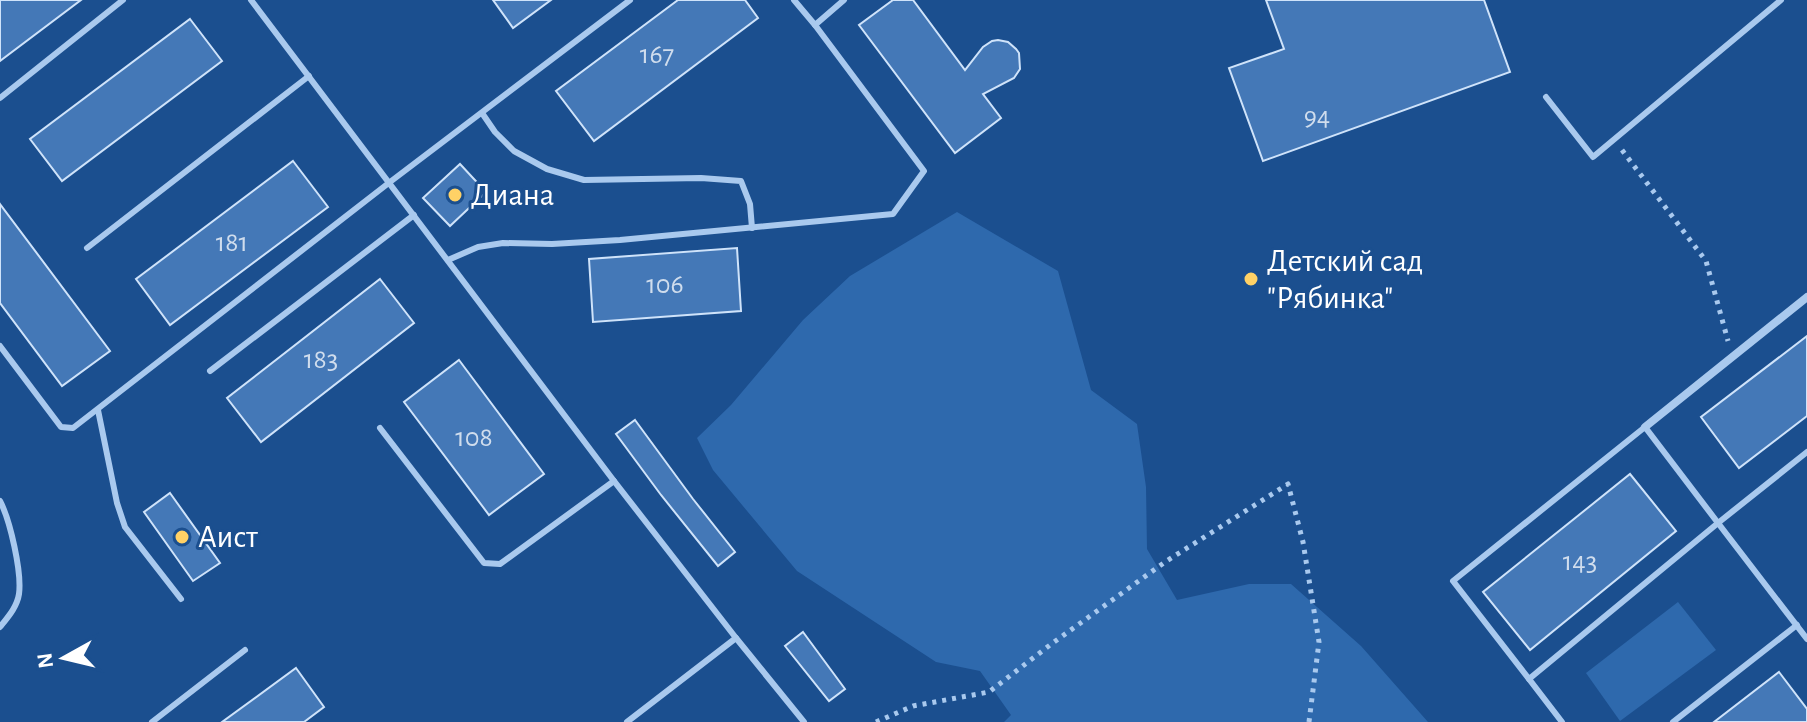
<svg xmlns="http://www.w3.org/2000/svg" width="1807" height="722" viewBox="0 0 1807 722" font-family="'Alegreya Sans',sans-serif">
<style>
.green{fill:#2e69ad}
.building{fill:#4478b7;stroke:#cfe3fa;stroke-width:2}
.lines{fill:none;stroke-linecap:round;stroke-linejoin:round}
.path{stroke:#a9c9ee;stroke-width:5;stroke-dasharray:4 6;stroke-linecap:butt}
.service{stroke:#a9c9ee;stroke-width:6}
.minor{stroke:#a9c9ee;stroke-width:8}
.poi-dot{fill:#ffd166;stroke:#1b4f8f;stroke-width:3}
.labels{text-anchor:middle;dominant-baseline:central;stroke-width:6;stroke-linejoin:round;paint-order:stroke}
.number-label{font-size:28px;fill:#d0dded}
.poi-label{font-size:32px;fill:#fff;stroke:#1b4f8f;text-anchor:start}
</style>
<rect width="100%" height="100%" fill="#1b4f8f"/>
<g class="green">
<path d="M 957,212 L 1058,271 L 1091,390 L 1137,424 L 1146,487 L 1147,549 L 1177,600 L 1249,584 L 1291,584 L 1361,646 L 1428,722 L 1004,722 L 1011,715 L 980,671 L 936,662 L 797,571 L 713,470 L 697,438 L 731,405 L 803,320 L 850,276 Z"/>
<path d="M 1678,602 L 1716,650 L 1620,721 L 1586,673 Z"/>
</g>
<g class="building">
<path d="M 0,0 L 81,0 L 0,61 Z"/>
<path d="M 493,0 L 551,0 L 513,28 Z"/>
<path d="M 678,0 L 745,0 L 758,18 L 594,141 L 556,91 Z"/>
<path d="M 893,0 L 913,0 L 965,70 L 983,47 L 992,41 L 998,40 L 1008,42 L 1016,49 L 1019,53 L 1020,69 L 1014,78 L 983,94 L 1001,118 L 955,153 L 859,25 Z"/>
<path d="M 1266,0 L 1484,0 L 1510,72 L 1263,161 L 1229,68 L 1284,49 Z"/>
<path d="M 190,19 L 222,61 L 62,181 L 30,139 Z"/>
<path d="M 293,161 L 328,207 L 170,325 L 136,279 Z"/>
<path d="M 460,164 L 486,192 L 450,226 L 423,198 Z"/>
<path d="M 0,204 L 110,351 L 62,386 L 0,303 Z"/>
<path d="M 737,248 L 741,311 L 593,322 L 589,259 Z"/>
<path d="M 380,279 L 414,323 L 261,442 L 227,398 Z"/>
<path d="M 1807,336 L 1807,416 L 1739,468 L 1701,417 Z"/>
<path d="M 459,360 L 544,474 L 489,515 L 404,402 Z"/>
<path d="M 635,420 L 693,499 L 735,552 L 718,566 L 661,495 L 616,434 Z"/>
<path d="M 1630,474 L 1676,531 L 1530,650 L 1483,592 Z"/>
<path d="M 170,493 L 220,563 L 193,581 L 144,512 Z"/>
<path d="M 803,632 L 845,689 L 829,701 L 785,646 Z"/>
<path d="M 296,668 L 324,707 L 304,722 L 222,722 Z"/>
<path d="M 1779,672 L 1807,709 L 1807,722 L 1714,722 Z"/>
</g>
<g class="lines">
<g class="path">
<path d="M 1622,150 L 1706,261 L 1728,341"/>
<path d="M 876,722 L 913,706 L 989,692 L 1050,645 L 1165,562 L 1288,484 L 1303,542 L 1319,642 L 1309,722"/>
</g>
<g class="service">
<path d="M 251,0 L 614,481 L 736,638 L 627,722"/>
<path d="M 815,25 L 844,0"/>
<path d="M 1546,97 L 1593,157 L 1781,0"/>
<path d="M 0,98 L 123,0"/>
<path d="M 482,113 L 495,132 L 514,151 L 547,169 L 584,180 L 701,178 L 741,181 L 750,204 L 752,228"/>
<path d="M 87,248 L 309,76"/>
<path d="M 448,260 L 478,247 L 503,243 L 552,244 L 620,240 L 893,214 L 924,171 L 815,25 L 794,0"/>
<path d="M 0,346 L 61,427 L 73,428 L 390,182 L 630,0"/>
<path d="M 210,371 L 414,215"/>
<path d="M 98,410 L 117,503 L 125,527 L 181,599"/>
<path d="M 1645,427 L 1718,523 L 1529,679 L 1453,581 Z"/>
<path d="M 380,428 L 484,563 L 500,564 L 614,481"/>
<path d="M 1807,452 L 1718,523 L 1807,639"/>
<path d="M 0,501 C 10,520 22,572 19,594 C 17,607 8,617 0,627"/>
<path d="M 736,638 L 804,722"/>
<path d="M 1529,679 L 1562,722"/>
<path d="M 152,722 L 245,650"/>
<path d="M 1673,722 L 1797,625"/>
</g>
<path class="minor" d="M 1645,427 L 1807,297"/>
</g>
<g class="poi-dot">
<circle cx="455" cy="195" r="8"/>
<circle cx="1251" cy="279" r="8"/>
<circle cx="182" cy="537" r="8"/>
</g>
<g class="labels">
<g class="number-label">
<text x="657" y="55">167</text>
<text x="1317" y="117">94</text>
<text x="232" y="243">181</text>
<text x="665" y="285">106</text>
<text x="321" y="360">183</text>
<text x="474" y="438">108</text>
<text x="1580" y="562">143</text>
</g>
<g class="poi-label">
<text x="471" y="195">Диана</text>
<text x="1267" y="261">Детский сад<tspan x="1267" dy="37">"Рябинка"</tspan></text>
<text x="198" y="537">Аист</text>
</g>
</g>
<g transform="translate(64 658) rotate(262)" stroke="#1b4f8f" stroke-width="6" paint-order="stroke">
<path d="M0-6L14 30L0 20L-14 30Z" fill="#ffffff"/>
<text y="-12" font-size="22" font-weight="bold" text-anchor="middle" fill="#ffffff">N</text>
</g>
</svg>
